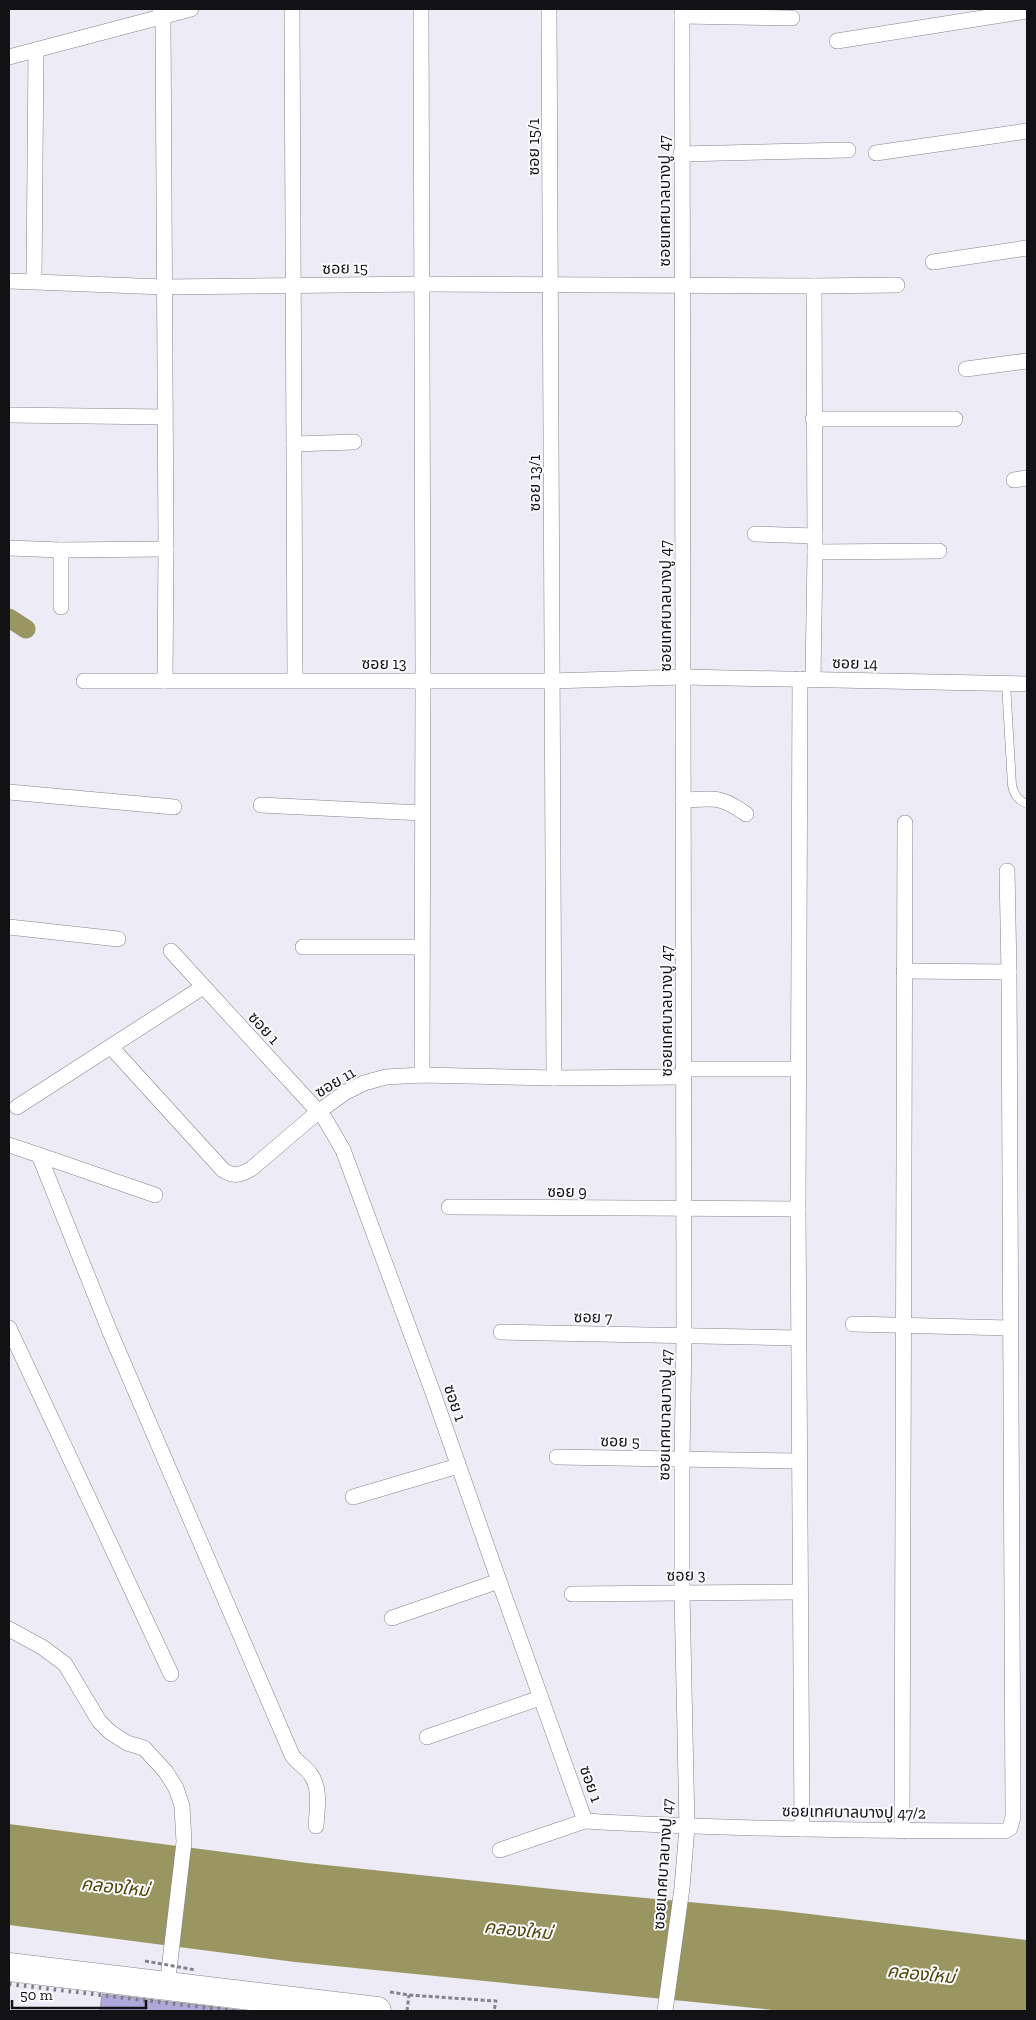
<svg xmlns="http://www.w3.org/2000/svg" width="1036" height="2020" viewBox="0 0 1036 2020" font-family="'Zilla Slab','Noto Sans Thai',serif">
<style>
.water{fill:#9a9662}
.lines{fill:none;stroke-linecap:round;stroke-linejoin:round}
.canal{stroke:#9a9662;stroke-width:19}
.building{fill:#afa9db;stroke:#9897a0}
.lane-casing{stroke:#84838c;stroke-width:9}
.street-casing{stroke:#84838c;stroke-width:16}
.highway-casing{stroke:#84838c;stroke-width:29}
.path{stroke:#84838a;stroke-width:3;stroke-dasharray:4 2.5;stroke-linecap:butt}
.lane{stroke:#fff;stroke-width:8}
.street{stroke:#fff;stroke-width:15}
.highway{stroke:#fff;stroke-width:28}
.rail{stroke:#7e7d84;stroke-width:4;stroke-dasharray:2.5 5;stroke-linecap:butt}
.path-bridge{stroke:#84838a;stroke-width:3;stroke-dasharray:4 2.5;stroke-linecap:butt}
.labels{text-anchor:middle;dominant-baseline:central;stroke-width:4;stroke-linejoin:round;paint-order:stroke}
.street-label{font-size:16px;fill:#121215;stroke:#fafafe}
.water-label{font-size:18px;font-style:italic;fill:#4e4805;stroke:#fafafe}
</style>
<rect width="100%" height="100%" fill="#edecf6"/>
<path class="water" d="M 9,1824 L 307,1863 L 581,1892 L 776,1910 L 1027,1940 L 1027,2011 L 783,2011 L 295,1962 L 9,1925 Z"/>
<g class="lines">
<path class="canal" d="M 9,618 L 26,629"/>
</g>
<path class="building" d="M 102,1994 L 247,2011 L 100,2011 Z"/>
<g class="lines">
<defs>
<path id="lane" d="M 1006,683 L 1012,785 C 1014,795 1018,800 1027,804"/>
<g id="street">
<path d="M 160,9 L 163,17 L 166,549 L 165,681"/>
<path d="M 292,9 L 295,680"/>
<path d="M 421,9 L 423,680 L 422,1075"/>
<path d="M 549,9 L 554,1078"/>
<path d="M 682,16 L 792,18"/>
<path d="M 837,41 L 1027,11"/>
<path d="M 9,57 L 191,9"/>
<path d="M 876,153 L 1027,131"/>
<path d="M 681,154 L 848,150"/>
<path d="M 933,262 L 1027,248"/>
<path d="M 9,281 L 164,287 L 423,284 L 814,286 L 815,552 L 813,679"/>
<path d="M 34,281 L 36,50"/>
<path d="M 814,286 L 897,285"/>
<path d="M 966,369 L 1027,361"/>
<path d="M 9,415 L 165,417"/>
<path d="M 813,419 L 955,419"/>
<path d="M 294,444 L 354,442"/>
<path d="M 1014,480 L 1027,478"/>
<path d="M 755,534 L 815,536"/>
<path d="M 9,548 L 61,550 L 166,549"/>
<path d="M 815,552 L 939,551"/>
<path d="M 61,607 L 61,550"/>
<path d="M 800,679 L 798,1209 L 802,1829"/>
<path d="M 84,681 L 551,681 L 683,677 L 1027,684"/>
<path d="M 9,792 L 174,807"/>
<path d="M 683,800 C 713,799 720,795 746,814"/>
<path d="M 261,805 L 422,813"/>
<path d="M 1007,871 L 1009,972"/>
<path d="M 9,927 L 118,939"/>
<path d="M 303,947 L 422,947"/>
<path d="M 171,951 L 325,1119 L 343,1150 L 432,1390 L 499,1581 L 585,1821 C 725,1829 865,1831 1005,1831 L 1010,1828 L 1013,1817 L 1009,972 L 904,971"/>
<path d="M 111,1047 L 223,1170 C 234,1177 240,1175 251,1169 L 318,1112 L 346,1092 L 364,1083 L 386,1077 L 422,1075 L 554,1078 L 684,1077"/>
<path d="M 683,1069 L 798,1069"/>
<path d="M 17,1107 L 203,987"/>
<path d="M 9,1145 L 39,1155 L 110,1332 L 292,1755 C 297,1763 306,1767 311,1775 C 321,1789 317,1810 316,1826"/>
<path d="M 39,1155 L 155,1195"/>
<path d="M 449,1207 L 798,1209"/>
<path d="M 853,1324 L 1009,1328"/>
<path d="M 9,1328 L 171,1674"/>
<path d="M 501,1332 L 798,1338"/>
<path d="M 557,1457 L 799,1461"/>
<path d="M 353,1497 L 458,1466"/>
<path d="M 572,1594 L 800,1592"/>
<path d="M 392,1618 L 499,1581"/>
<path d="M 9,1629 L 42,1647 L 65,1664 L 99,1721 L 110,1732 L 127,1743 L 144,1748 L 166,1772 L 176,1788 L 182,1806 L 184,1842 L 167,1987"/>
<path d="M 427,1737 L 540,1698"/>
<path d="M 902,1831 L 905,823"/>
<path d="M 500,1850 L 585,1821"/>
<path d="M 665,2011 L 682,1888 L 687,1827 L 682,1592 L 682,1459 L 684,1336 L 682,9"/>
</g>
<path id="highway" d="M 9,1967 L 377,2011"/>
</defs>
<use href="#lane" class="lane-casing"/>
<use href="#street" class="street-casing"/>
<use href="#highway" class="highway-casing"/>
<g class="path">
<path d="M 390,1992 L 409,1995 L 496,2001 L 494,2011"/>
<path d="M 407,2011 L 409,1995"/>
</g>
<use href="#lane" class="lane"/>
<use href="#street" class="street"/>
<use href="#highway" class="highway"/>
<path class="rail" d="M 9,1984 L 234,2011"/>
<path class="path-bridge" d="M 145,1961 L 196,1970"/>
</g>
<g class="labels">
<g class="street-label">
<text transform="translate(533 147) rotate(-90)">ซอย 15/1</text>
<text transform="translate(664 201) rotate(-90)">ซอยเทศบาลบางปู 47</text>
<text transform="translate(345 268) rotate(-1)">ซอย 15</text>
<text transform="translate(534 483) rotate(-90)">ซอย 13/1</text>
<text transform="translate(665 606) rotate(-90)">ซอยเทศบาลบางปู 47</text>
<text x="384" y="663">ซอย 13</text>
<text transform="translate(855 663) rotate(1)">ซอย 14</text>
<text transform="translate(666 1011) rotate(-90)">ซอยเทศบาลบางปู 47</text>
<text transform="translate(264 1028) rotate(47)">ซอย 1</text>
<text transform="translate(335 1082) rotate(-31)">ซอย 11</text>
<text x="567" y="1191">ซอย 9</text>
<text transform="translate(593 1317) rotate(1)">ซอย 7</text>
<text transform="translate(455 1403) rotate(71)">ซอย 1</text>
<text transform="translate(665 1415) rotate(-89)">ซอยเทศบาลบางปู 47</text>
<text transform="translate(620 1441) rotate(1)">ซอย 5</text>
<text transform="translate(686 1575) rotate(-1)">ซอย 3</text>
<text transform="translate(591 1784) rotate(70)">ซอย 1</text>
<text transform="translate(854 1812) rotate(1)">ซอยเทศบาลบางปู 47/2</text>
<text transform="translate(663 1864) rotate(-86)">ซอยเทศบาลบางปู 47</text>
</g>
<g class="water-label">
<text transform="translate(115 1887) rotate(6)">คลองใหม่</text>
<text transform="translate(518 1930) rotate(6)">คลองใหม่</text>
<text transform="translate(921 1974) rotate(6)">คลองใหม่</text>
</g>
</g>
<rect width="1036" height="2020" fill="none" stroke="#121215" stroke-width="20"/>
<path d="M12 2000v8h134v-8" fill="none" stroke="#121215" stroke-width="2.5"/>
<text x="20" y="2000" font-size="15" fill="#121215" stroke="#fafafe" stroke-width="4" paint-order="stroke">50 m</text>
</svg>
